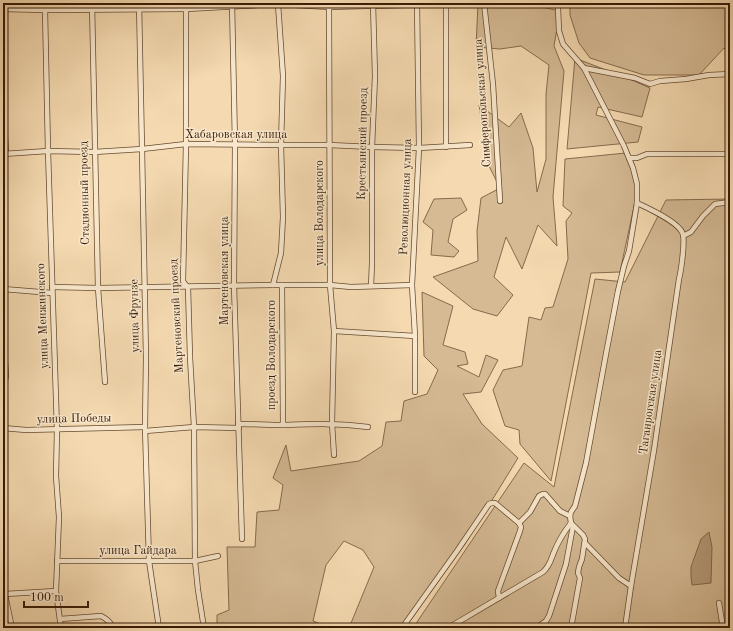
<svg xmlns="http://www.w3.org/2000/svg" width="733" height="631" viewBox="0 0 733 631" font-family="'Old Standard TT',serif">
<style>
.green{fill:#d5ba94;stroke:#866a4c}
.water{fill:#b49977;stroke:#826749}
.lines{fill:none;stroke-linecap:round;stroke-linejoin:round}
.minor-casing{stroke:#664b30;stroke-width:6}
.minor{stroke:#f8e7cc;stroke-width:4.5}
.labels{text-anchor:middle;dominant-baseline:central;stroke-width:3;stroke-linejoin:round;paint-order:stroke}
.street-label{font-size:12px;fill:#371b05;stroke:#f8e7cc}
</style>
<rect width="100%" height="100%" fill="#f5dab1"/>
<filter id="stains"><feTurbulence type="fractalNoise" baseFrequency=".005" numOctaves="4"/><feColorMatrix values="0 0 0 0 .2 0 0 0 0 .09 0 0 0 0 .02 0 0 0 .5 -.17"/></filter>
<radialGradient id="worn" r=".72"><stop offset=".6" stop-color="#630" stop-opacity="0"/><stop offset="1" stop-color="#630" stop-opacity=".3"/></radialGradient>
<g class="green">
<path d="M 570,3 L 730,3 L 730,55 L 724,48 L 699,75 L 644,75 L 590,58 L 579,43 L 570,15 Z"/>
<path d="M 478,4 L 542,7 L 560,11 L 554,46 L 564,71 L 553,197 L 557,246 L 538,225 L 522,269 L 506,237 L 494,277 L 513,295 L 497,316 L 473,309 L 433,277 L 478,261 L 477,231 L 481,198 L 500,188 L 489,166 L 479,105 L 509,127 L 521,113 L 533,148 L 537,192 L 546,159 L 546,94 L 549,65 L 521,46 L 500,49 L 476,47 Z"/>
<path d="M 575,58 L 634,81 L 650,88 L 642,117 L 598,107 L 596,115 L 642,127 L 638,142 L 567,149 Z"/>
<path d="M 626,153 L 635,169 L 637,192 L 620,272 L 591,273 L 551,481 L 520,444 L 519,430 L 505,426 L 493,390 L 503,370 L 522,366 L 529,317 L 541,320 L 545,308 L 553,307 L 568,259 L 566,221 L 572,213 L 563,206 L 565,159 Z"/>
<path d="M 461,198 L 467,210 L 453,219 L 448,242 L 459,251 L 454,257 L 431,255 L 433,230 L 423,222 L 434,199 Z"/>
<path d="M 730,199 L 730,628 L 413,628 L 524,463 L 554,487 L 595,279 L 625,282 L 666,200 Z"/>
<path d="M 422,292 L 453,306 L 443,345 L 465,352 L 468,364 L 457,366 L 479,377 L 486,355 L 498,360 L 481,392 L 463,394 L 482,424 L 518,458 L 465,544 L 405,628 L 349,628 L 374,567 L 363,550 L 344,541 L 326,565 L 313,621 L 331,628 L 217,628 L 217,615 L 229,610 L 227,547 L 255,547 L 257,512 L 279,510 L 283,485 L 273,478 L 286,445 L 291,471 L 359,461 L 382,446 L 386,422 L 401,421 L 404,401 L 427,394 L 438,370 L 424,356 Z"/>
</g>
<path class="water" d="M 709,532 L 712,547 L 711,583 L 692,585 L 691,577 L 691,567 L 701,539 Z"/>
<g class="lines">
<defs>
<g id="minor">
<path d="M 47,3 L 45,10 L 48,151 L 57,430 L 56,476 L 59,517 L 56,591 L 61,628"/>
<path d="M 92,3 L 98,288 L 105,382"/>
<path d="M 139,3 L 142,149 L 146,358 L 145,427 L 149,561 L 159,628"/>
<path d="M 186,3 L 186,144 L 183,281 L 185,284 L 188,287 L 190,357 L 194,427 L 195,561 L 198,590 L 204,628"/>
<path d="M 232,3 L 235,144 L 234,285 L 242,539"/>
<path d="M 328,3 L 329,7 L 330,285 L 334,331 L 332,423 L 334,455"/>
<path d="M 455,3 L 474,5 L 496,3"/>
<path d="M 484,3 L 493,84 L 500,201"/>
<path d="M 557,3 L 558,8 L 559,31 L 563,44 L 584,68 L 635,78 L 650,84 L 660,81 L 686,79 L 709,75 L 730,74"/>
<path d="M 3,9 L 45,10 L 186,9 L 278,4 L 329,7 L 405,5 L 449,3"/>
<path d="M 3,101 L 6,154"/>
<path d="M 446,147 L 446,3"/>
<path d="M 3,154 L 48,151 L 94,152 L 142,149 L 186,144 L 281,145 L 329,145 L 372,147 L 419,148 L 470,145"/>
<path d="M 629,158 L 637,158 L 647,154 L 730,154"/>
<path d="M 683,236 L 691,232 L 703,216 L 715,204 L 730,202"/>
<path d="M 273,285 L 281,253 L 283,217 L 281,145 L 283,76 L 278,4"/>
<path d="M 282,285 L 283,425"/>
<path d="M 371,286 L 372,263 L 372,147 L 375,76 L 373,3"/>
<path d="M 52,287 L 98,288 L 273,285 L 330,285 L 351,287 L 412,285"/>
<path d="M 3,289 L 52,293"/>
<path d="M 3,328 L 6,376 L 3,390"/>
<path d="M 334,331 L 415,336"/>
<path d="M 415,392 L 415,336 L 412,285 L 419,148 L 417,3"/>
<path d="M 238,424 C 254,424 269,425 285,425 C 313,424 340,423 368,427"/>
<path d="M 3,428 L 26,430 L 145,427"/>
<path d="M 145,431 L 194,427 L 239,428"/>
<path d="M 519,523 L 530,512 L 539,496 L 543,494 L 545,494 L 560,511 L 570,516"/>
<path d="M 585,543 L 619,578 L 631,586"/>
<path d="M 57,561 L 195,561 L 218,556"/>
<path d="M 3,585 L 12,628"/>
<path d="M 5,594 L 56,591"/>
<path d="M 719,603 L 723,628"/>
<path d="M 60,619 L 101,616 C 107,619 111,622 113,628"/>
<path d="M 402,628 L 457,551 L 489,504 L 492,503 L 495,503 L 519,523 L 521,527 L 520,531 L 498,591 L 499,598"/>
<path d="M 448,628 L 543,572 C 550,566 551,559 554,552 C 558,542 564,532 571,523"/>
<path d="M 536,628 L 546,621 L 549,616 L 566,564 L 573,526"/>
<path d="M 571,628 L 580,578 L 578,573 L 579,567 L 582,559 L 585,539 L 583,535 L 571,523 L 570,516 L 571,512 L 575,506 L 586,463 L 606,354 L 618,291 L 624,266 L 629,251 L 637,203 L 637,184 L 633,168 L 624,146 L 584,68"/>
<path d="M 625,628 L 631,586 L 654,450 L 679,279 C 681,271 686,238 682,232 C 677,222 648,208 637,203"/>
</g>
</defs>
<use href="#minor" class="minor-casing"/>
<use href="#minor" class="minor"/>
</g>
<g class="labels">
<g class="street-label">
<text transform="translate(483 103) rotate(-94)">Симферопольская улица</text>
<text x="236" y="135">Хабаровская улица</text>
<text transform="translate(363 144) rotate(-89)">Крестьянский проезд</text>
<text transform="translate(85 193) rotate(-91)">Стадионный проезд</text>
<text transform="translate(406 197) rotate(-88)">Революционная улица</text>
<text transform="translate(320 213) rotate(-90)">улица Володарского</text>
<text transform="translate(225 271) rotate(-90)">Мартеновская улица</text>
<text transform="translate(43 316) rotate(-92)">улица Менжинского</text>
<text transform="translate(135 316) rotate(-91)">улица Фрунзе</text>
<text transform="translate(177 316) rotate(-93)">Мартеновский проезд</text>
<text transform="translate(272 355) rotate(-90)">проезд Володарского</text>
<text transform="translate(651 402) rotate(-82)">Таганрогская улица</text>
<text transform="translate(74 419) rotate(-1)">улица Победы</text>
<text x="138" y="551">улица Гайдара</text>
</g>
</g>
<rect width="733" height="631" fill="none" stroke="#f5dab1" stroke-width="16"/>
<rect x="4" y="4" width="725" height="623" fill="none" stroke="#371b05" stroke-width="2"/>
<rect x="8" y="8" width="717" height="615" fill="none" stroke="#371b05"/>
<path d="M24 601v6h64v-6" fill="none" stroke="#371b05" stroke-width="2"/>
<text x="30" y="601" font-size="12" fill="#371b05" stroke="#f8e7cc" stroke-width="3" paint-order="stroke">100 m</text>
<rect width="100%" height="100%" filter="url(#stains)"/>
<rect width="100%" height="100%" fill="url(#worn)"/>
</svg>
